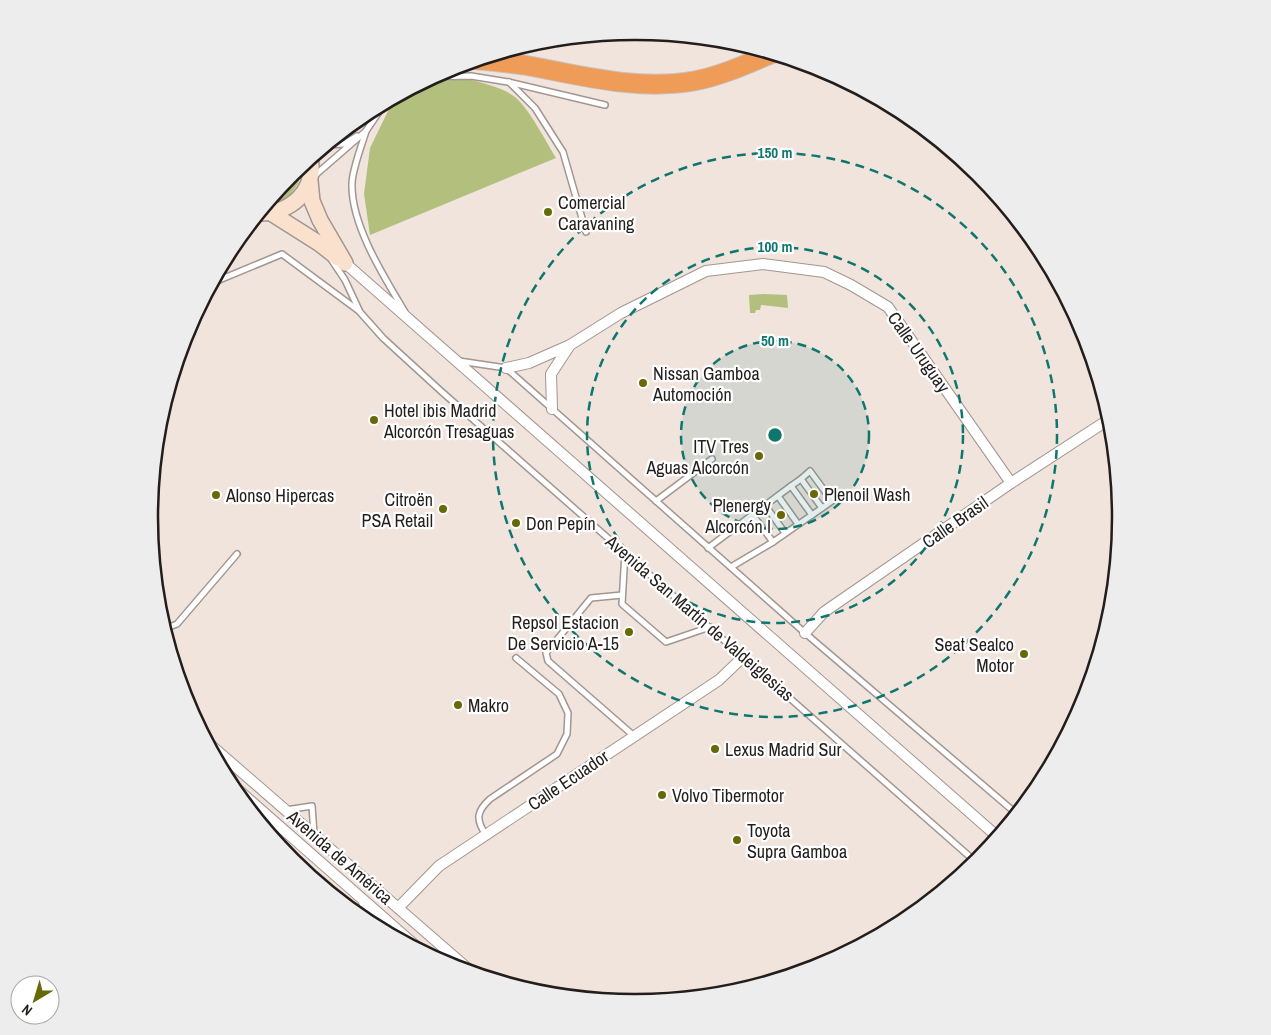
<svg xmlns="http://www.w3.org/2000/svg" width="1271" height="1035" viewBox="0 0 1271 1035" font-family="'Archivo Narrow',sans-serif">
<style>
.green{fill:#b2bf7d}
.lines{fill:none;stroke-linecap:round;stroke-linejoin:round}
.lane-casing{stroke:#a29690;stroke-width:8}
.street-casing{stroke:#a29690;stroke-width:12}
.secondary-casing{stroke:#a29690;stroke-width:18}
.highway-casing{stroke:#c6c4c4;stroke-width:21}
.lane{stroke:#fff;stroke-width:5}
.street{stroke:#fff;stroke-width:10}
.secondary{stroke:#fae1cd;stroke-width:15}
.highway{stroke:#ee9c57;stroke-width:19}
.ring{fill:none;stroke:#0f766e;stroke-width:2.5;stroke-dasharray:9 6}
.poi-dot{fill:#676907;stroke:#fff;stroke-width:2}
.labels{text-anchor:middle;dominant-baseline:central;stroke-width:4.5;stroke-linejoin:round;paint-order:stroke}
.poi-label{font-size:18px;fill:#231e1c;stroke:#fff;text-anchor:start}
.street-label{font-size:18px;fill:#231e1c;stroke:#fff}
.rim{fill:none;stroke:#231e1c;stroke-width:2.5}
.centre{fill:#0f766e;stroke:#fff;stroke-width:2.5}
.ring-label{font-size:15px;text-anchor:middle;font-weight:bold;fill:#0f766e;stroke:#fff;stroke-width:4.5;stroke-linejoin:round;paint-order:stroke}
</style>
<rect width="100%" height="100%" fill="#f1e4dd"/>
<g class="green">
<path d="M 468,79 C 482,83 504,88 515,97 C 528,107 547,143 556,158 L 370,235 L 364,194 L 370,148 L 390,107 L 412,91 L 427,86 L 443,81 Z"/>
<path d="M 302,165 C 303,185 287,203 267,204 L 292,173 Z"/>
<path d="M 764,294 L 787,295 L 788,308 L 761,305 L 760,310 L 756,310 L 755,313 L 750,313 L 749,295 Z"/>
</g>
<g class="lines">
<defs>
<g id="lane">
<path d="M 433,77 L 471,76 L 508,82 L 605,105"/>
<path d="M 509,82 L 535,108 L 563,152 L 586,232"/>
<path d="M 366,131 C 362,145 352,170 352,184 C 351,225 384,277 405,312"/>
<path d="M 326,145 L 344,144 L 357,136"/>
<path d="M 313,177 L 366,131 L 385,103"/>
<path d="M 331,259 L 345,280 L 359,310"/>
<path d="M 212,283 L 282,254 L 359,311 L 383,338 L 442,392 L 977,863"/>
<path d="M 459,361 L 506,368 L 805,633 L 1018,815"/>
<path d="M 801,479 L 810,471 L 832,501 L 822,508"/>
<path d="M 791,486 L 801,479 L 822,508 L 812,515"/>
<path d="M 778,496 L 798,524"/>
<path d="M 656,501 L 712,459"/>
<path d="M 765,505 L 785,533"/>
<path d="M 752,514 L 773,542"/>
<path d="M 708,548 L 791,486 L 812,515 L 773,542 L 731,567"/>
<path d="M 625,552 L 622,604 L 666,642 L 710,627"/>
<path d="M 622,595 L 591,598 L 546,653 L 548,661 L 634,736"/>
<path d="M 164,629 L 177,624 L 237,554"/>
<path d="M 286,810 L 312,806 L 314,834"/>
<path d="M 486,835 C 475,819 477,811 490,799 L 557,754 L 567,734 L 568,713 L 559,694 L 516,658"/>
</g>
<g id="street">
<path d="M 345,263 L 999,838"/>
<path d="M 570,345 L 621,313 L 706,271 L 763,264 L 824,272 L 851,285 L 888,307 L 1011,483"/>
<path d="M 506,368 L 529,363 L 570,345 L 551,374 L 552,409"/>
<path d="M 805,633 L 824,612 L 1011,483 L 1111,418"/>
<path d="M 206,741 L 474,974"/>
<path d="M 228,781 L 425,954"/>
<path d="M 364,901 L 368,919 L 367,923"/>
<path d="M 398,908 L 439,866 L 719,680 L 743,657"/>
</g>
<g id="secondary">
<path d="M 310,181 L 312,201 L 320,220 L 345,263"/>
<path d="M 259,213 C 290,214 317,191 310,158"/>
<path d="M 271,213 L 320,244 L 338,258"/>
</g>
<path id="highway" d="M 478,60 C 493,61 509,63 524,65 C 579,75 637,91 694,81 C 721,76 747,64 773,53"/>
</defs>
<use href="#lane" class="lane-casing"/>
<use href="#street" class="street-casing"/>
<use href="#secondary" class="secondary-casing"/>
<use href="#highway" class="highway-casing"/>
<use href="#lane" class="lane"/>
<use href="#street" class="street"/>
<use href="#secondary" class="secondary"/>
<use href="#highway" class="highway"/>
</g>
<circle cx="775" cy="435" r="94" fill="#0f766e" fill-opacity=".12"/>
<g class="ring">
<circle cx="775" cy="435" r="94"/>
<circle cx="775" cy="435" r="188"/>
<circle cx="775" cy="435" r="282"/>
</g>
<g class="poi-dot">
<circle cx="548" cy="212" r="5"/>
<circle cx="643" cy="383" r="5"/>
<circle cx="374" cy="420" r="5"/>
<circle cx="759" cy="456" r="5"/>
<circle cx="814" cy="494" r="5"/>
<circle cx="216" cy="495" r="5"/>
<circle cx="443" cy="509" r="5"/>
<circle cx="781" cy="515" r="5"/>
<circle cx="516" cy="523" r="5"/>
<circle cx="629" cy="632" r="5"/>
<circle cx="1024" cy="654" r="5"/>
<circle cx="458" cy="705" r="5"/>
<circle cx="715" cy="749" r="5"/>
<circle cx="662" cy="795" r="5"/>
<circle cx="737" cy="840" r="5"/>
</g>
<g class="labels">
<g class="poi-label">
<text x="558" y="202">Comercial<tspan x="558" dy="21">Caravaning</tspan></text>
<text x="653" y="373">Nissan Gamboa<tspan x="653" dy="21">Automoción</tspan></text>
<text x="384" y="410">Hotel ibis Madrid<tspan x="384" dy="21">Alcorcón Tresaguas</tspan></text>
<text x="749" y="446" text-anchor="end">ITV Tres<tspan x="749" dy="21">Aguas Alcorcón</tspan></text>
<text x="824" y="494">Plenoil Wash</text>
<text x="226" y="495">Alonso Hipercas</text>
<text x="433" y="499" text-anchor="end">Citroën<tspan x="433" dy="21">PSA Retail</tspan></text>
<text x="771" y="505" text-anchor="end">Plenergy<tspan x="771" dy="21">Alcorcón I</tspan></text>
<text x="526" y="523">Don Pepín</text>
<text x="619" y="622" text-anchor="end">Repsol Estacion<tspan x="619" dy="21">De Servicio A-15</tspan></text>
<text x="1014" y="644" text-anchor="end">Seat Sealco<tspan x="1014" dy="21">Motor</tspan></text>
<text x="468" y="705">Makro</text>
<text x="725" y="749">Lexus Madrid Sur</text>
<text x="672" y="795">Volvo Tibermotor</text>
<text x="747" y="830">Toyota<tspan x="747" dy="21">Supra Gamboa</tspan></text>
</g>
<g class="street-label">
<text transform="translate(919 352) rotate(55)">Calle Uruguay</text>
<text transform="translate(955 522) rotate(-35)">Calle Brasil</text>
<text transform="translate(700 618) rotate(41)">Avenida San Martín de Valdeiglesias</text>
<text transform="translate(568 780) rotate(-34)">Calle Ecuador</text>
<text transform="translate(340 857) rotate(41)">Avenida de América</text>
</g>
</g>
<path d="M0 0H1271V1035H0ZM158 517a477 477 0 1 1 954 0a477 477 0 1 1-954 0Z" fill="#ededed" fill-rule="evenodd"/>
<path class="rim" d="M158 517a477 477 0 1 1 954 0a477 477 0 1 1-954 0Z"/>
<circle cx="775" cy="435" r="8" class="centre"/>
<g class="ring-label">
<text x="775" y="158">150 m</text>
<text x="775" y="252">100 m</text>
<text x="775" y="346">50 m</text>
</g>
<g transform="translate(35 1000) rotate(218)"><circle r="24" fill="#ffffff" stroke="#a7a5a4"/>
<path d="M0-4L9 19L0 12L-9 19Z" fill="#676907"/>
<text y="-8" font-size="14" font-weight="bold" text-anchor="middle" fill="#231e1c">N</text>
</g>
</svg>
